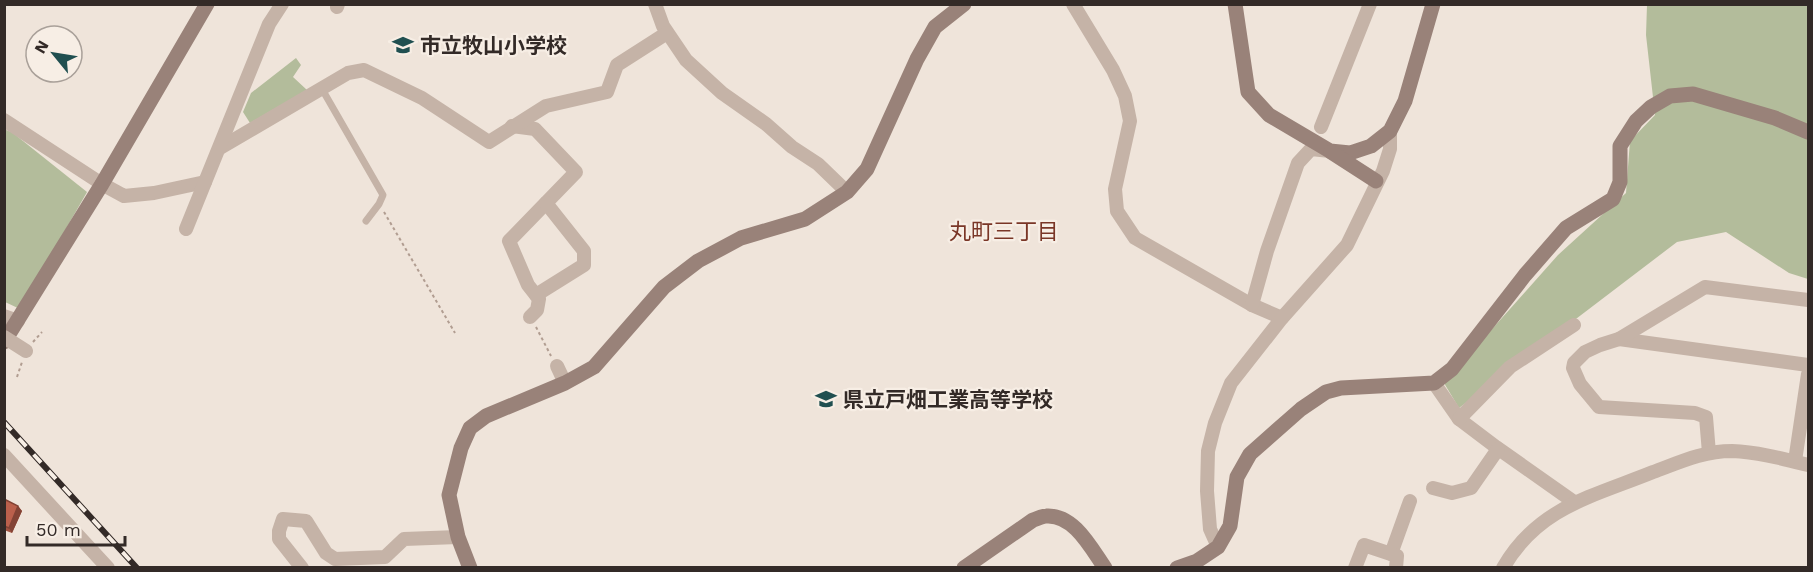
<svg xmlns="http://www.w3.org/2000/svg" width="1813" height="572" viewBox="0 0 1813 572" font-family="'Work Sans','Noto Sans JP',sans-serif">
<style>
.green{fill:#b3bc9b}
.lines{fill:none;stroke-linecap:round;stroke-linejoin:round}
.path{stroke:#b19d91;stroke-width:2;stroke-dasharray:3 3;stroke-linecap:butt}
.lane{stroke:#c5b3a7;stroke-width:7}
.street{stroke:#c5b3a7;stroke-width:14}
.secondary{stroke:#998279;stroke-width:15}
.rail-casing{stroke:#332a27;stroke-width:6}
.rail{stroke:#f7eee5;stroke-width:4;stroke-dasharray:11;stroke-linecap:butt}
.street-bridge{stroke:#c5b3a7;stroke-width:14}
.wall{fill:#a15341}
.shaded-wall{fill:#834335}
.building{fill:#bb604c;stroke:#834335;stroke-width:1.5}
.labels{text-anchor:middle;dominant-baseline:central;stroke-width:4.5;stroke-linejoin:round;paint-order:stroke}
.poi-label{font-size:21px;font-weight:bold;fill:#332a27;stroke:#f7eee5;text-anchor:start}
.neighbourhood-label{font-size:22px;fill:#7a3627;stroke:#f7eee5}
</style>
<rect width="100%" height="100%" fill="#efe4da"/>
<g class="green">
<path d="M 1647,5 L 1808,5 L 1808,279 L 1789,273 L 1726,232 L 1677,242 L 1459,408 L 1444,383 L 1558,255 L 1626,193 L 1630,141 L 1655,115 L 1646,35 Z"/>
<path d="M 296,58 L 301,65 L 293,77 L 307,90 L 250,123 L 243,112 L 251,93 Z"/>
<path d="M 4,129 L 13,133 L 87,192 L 20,309 L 5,302 Z"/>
</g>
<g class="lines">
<g class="path">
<path d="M 384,212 L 455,333"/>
<path d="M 536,327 L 551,356"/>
<path d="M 33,342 L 42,332"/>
<path d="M 17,377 L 22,362"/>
</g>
<path class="lane" d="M 322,89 L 383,195 L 379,204 L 366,221"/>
<g class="street">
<path d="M 655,4 L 663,26 L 686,60 L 722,93 L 766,124 L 792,147 L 818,164 L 847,192"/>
<path d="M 1073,4 L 1113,70 L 1125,96 L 1130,121 L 1115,189 L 1117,211 L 1135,238 L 1252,305 L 1282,318"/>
<path d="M 337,7 L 338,4"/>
<path d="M 4,120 L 102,184 L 124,196 L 154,193 L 205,182"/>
<path d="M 512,126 L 535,129 L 576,172 L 509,241 L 528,285 L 539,299 L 537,310 L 530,317"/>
<path d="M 1321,127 L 1370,4"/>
<path d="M 220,148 L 348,73 L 364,70 L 422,98 L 489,142 L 546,106 L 607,92 L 617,65 L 667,33"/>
<path d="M 186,229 L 269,24 L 282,4"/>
<path d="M 536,295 L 584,265 L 584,251 L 546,203"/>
<path d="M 1252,305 L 1267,251 L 1298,163 L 1311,149 L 1330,151"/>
<path d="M 4,316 L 18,321"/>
<path d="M 1619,339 L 1808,365"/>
<path d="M 557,366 L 565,383"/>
<path d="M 1434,383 L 1459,419 L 1496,447 L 1574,502"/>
<path d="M 1459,419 L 1510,367 L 1574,325"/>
<path d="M 1709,453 L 1706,417 L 1695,413 L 1599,407 L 1580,384 L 1573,368 L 1574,363 L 1585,352 L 1600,345 L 1619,339 L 1705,287 L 1808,300"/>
<path d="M 4,455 L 108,568"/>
<path d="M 1795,461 L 1808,374"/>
<path d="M 1433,488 L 1452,493 L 1471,488 L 1498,449"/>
<path d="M 1218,547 L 1210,529 L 1207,491 L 1208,451 L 1215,423 L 1231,383 L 1282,318 L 1347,245 L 1383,171 L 1390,149 L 1390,131"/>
<path d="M 1391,554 L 1410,501"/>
<path d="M 302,568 L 279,539 L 279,531 L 283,519 L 306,521 L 326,553 L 335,559 L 385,557 L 404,539 L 458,537"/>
<path d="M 1355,568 L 1364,545 L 1397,556 L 1396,568"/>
<path d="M 1503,568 C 1538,507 1594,496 1653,472 C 1680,462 1703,451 1732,451 C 1758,452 1784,459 1808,465"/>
</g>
<g class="secondary">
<path d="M 1235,4 L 1248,92 L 1269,115 L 1330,151 L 1350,153 L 1371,146 L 1390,131 L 1405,101 L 1433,4"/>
<path d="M 1331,152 L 1376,181"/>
<path d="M 4,342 L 102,184 L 207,4"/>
<path d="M 470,568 L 458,537 L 449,495 L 461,448 L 470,428 L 486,416 L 565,383 L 594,367 L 664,287 L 698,261 L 741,238 L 805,219 L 847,192 L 867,169 L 917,59 L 935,27 L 964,4"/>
<path d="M 964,568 L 1033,520 C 1037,519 1042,516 1046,516 C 1074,514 1091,548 1105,568"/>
<path d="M 1177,568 L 1197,561 L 1218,547 L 1230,526 L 1237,477 L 1250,454 L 1301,409 L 1326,392 L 1341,388 L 1434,383 L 1452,369 L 1525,275 L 1566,228 L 1613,199 L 1620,182 L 1620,146 L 1636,121 L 1651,107 L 1670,96 L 1693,94 L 1775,118 L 1808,132"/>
</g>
<defs>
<path id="rail" d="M 4,422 L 137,568"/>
</defs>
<use href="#rail" class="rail-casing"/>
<use href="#rail" class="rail"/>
<path class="street-bridge" d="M 4,337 L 26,351"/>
</g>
<path class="wall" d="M 4,504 L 18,506 L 22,511 L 12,533 L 4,530 Z"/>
<path class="shaded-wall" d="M 18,506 L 22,511 L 12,533 L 9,528 Z"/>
<path class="building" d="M 6,500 L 18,506 L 9,528 L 4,526 L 4,504 Z"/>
<defs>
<symbol id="school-bare" viewBox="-9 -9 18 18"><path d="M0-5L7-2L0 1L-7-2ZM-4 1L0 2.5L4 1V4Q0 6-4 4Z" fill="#204f50" stroke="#f7eee5" stroke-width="2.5" paint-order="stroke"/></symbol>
</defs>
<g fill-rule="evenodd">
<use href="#school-bare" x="388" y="30" width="30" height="30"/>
<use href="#school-bare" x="811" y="384" width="30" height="30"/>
</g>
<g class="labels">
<g class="poi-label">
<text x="420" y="45">市立牧山小学校</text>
<text x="843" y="399">県立戸畑工業高等学校</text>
</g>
<g class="neighbourhood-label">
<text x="1004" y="231">丸町三丁目</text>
</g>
</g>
<rect width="1813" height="572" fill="none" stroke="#332a27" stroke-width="12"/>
<g transform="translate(54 54) rotate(300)"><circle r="28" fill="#f7eee5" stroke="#a9a099" stroke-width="1.5"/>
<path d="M0-4.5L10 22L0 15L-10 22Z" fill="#204f50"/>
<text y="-9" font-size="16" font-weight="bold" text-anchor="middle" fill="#332a27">N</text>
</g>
<path d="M27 536v9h98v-9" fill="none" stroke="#332a27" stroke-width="3"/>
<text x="36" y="536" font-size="18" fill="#332a27" stroke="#f7eee5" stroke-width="4.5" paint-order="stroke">50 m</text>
</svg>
